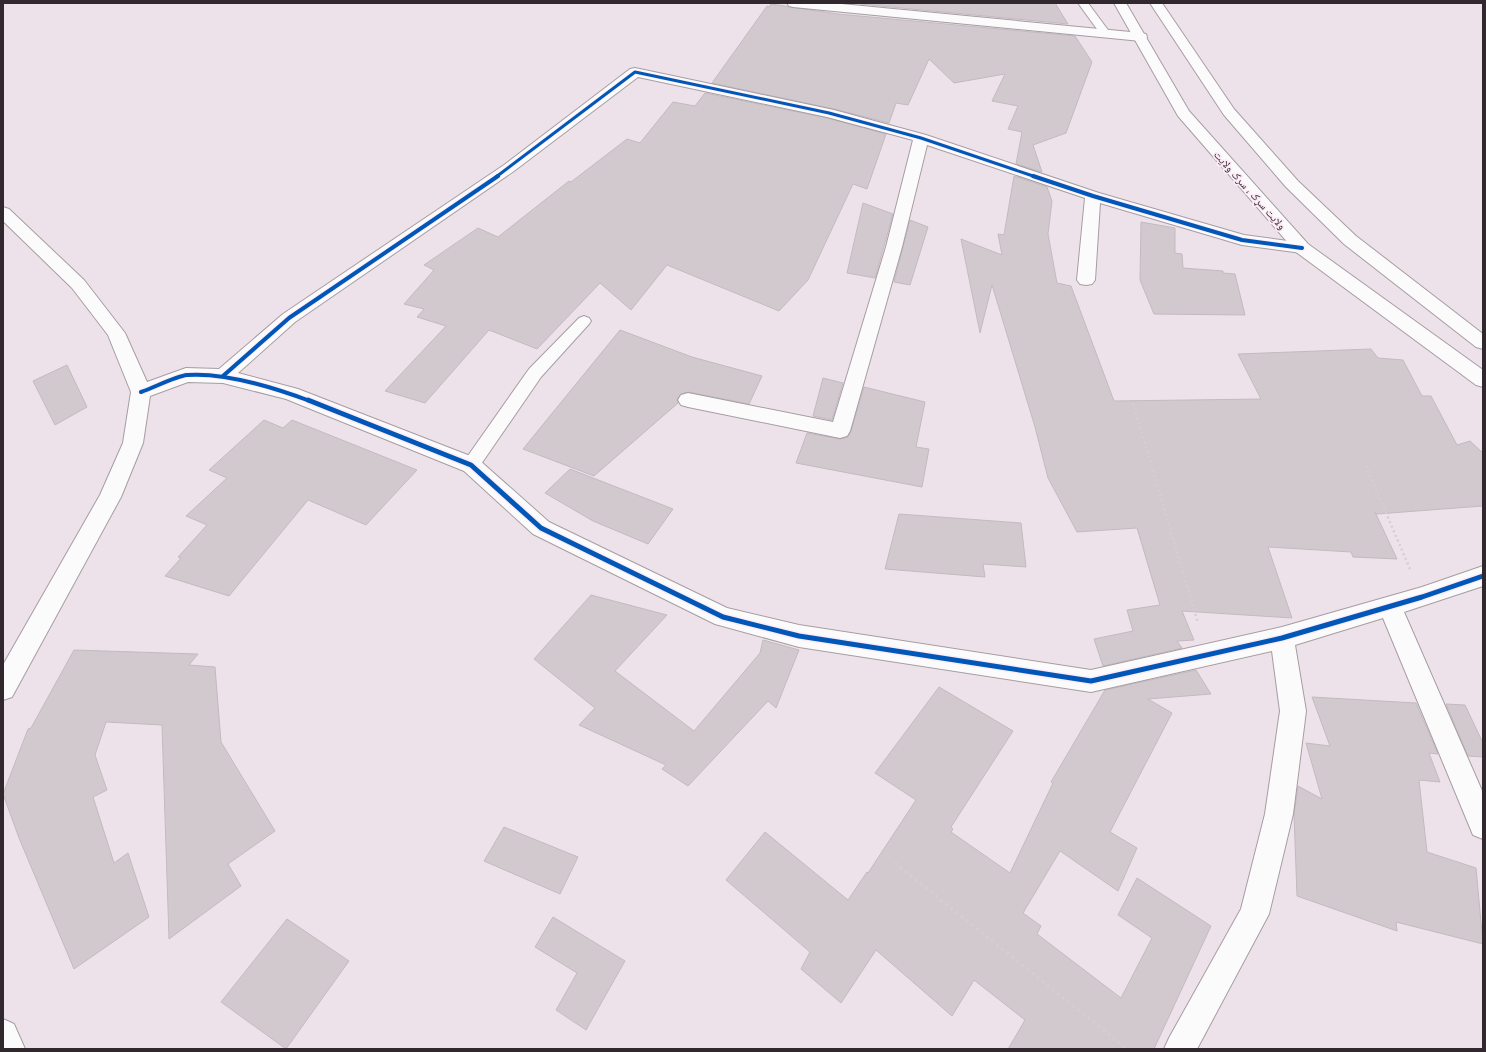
<svg xmlns="http://www.w3.org/2000/svg" width="1486" height="1052" viewBox="0 0 1486 1052" font-family="Inter,'Noto Naskh Arabic',sans-serif">
<style>
.building{fill:#d2c9cf;stroke:#c3bac0}
.lines{fill:none;stroke-linecap:round;stroke-linejoin:round}
.lane-casing{stroke:#a69da2;stroke-width:2}
.street-casing{stroke:#a69da2;stroke-width:2}
.secondary-casing{stroke:#a69da2;stroke-width:2}
.path-far1{stroke:#d3cfd1;stroke-width:2.5;stroke-dasharray:2 3;stroke-linecap:butt}
.path{stroke:#d3cfd1;stroke-width:3;stroke-dasharray:2.5 4;stroke-linecap:butt}
.lane{fill:#fcfbfc;fill-rule:evenodd}
.street{fill:#fcfbfc;fill-rule:evenodd}
.secondary{fill:#fcfbfc;fill-rule:evenodd}
.cycleway-far2-casing{stroke:#fdecf7;stroke-width:4.5}
.cycleway-far1-casing{stroke:#fdecf7;stroke-width:6}
.cycleway-casing{stroke:#fdecf7;stroke-width:8}
.cycleway-far2{stroke:#0057b8;stroke-width:3}
.cycleway-far1{stroke:#0057b8;stroke-width:4}
.cycleway{stroke:#0057b8;stroke-width:5}
.labels{text-anchor:middle;dominant-baseline:central;stroke-width:3.5;stroke-linejoin:round;paint-order:stroke}
.far-street-label{font-size:11px;fill:#30282d;stroke:#fdecf7}
</style>
<rect width="100%" height="100%" fill="#eee2ea"/>
<g class="building">
<path d="M 860,3 L 1055,3 L 1068,24 L 860,4 Z"/>
<path d="M 771,4 L 838,14 L 1075,36 L 1092,62 L 1066,133 L 1033,145 L 1042,172 L 1016,164 L 1022,132 L 1008,129 L 1018,106 L 992,101 L 1005,74 L 954,83 L 929,59 L 908,105 L 896,103 L 889,123 L 834,109 L 712,83 L 767,6 L 769,7 Z"/>
<path d="M 705,93 L 827,118 L 886,134 L 867,189 L 853,184 L 808,280 L 779,311 L 667,265 L 631,310 L 600,283 L 537,349 L 489,330 L 425,403 L 385,391 L 446,326 L 417,317 L 424,309 L 404,304 L 434,270 L 424,265 L 478,228 L 498,237 L 569,181 L 571,182 L 627,139 L 640,143 L 673,102 L 695,106 Z"/>
<path d="M 1014,176 L 1047,187 L 1052,201 L 1048,234 L 1057,283 L 1071,286 L 1114,401 L 1261,399 L 1238,354 L 1371,349 L 1378,358 L 1403,360 L 1422,396 L 1431,396 L 1457,445 L 1470,441 L 1483,453 L 1483,506 L 1377,514 L 1375,512 L 1397,559 L 1353,557 L 1351,552 L 1268,547 L 1292,618 L 1182,611 L 1194,640 L 1177,641 L 1182,648 L 1103,666 L 1094,639 L 1133,631 L 1127,610 L 1160,605 L 1137,528 L 1077,532 L 1048,478 L 1035,427 L 992,285 L 980,333 L 961,239 L 1002,255 L 998,234 L 1004,235 Z"/>
<path d="M 863,203 L 893,214 L 875,278 L 847,273 Z"/>
<path d="M 910,220 L 928,227 L 910,285 L 894,282 Z"/>
<path d="M 1141,222 L 1175,228 L 1175,253 L 1182,254 L 1183,268 L 1223,271 L 1223,273 L 1235,274 L 1245,315 L 1154,314 L 1140,280 Z"/>
<path d="M 620,330 L 692,357 L 762,376 L 749,404 L 688,392 L 681,394 L 677,399 L 678,403 L 594,476 L 523,449 Z"/>
<path d="M 67,365 L 87,407 L 55,425 L 33,381 Z"/>
<path d="M 823,378 L 843,383 L 832,420 L 813,416 Z"/>
<path d="M 864,387 L 925,402 L 916,447 L 929,449 L 922,487 L 796,463 L 807,433 L 840,439 L 848,437 L 851,431 Z"/>
<path d="M 264,420 L 283,428 L 292,420 L 417,470 L 366,525 L 308,500 L 229,596 L 165,576 L 181,558 L 178,557 L 207,525 L 186,516 L 227,478 L 209,470 Z"/>
<path d="M 570,469 L 673,509 L 648,544 L 593,521 L 545,493 Z"/>
<path d="M 899,514 L 1021,523 L 1026,567 L 983,564 L 985,577 L 885,569 Z"/>
<path d="M 591,595 L 667,615 L 615,671 L 694,731 L 760,653 L 763,640 L 799,650 L 776,708 L 768,701 L 688,786 L 662,769 L 666,765 L 579,725 L 595,708 L 534,659 Z"/>
<path d="M 74,650 L 198,654 L 189,665 L 215,667 L 221,742 L 275,831 L 228,864 L 241,886 L 169,939 L 162,725 L 106,722 L 95,755 L 107,790 L 93,797 L 114,863 L 128,853 L 149,917 L 74,969 L 19,838 L 3,794 L 28,729 L 31,728 Z"/>
<path d="M 1196,670 L 1211,694 L 1148,699 L 1172,713 L 1110,832 L 1137,848 L 1118,891 L 1060,851 L 1023,913 L 1041,926 L 1037,934 L 1121,998 L 1152,938 L 1118,915 L 1137,878 L 1211,926 L 1154,1049 L 1008,1049 L 1025,1020 L 974,980 L 952,1016 L 876,950 L 841,1003 L 801,969 L 810,952 L 726,880 L 765,832 L 848,900 L 867,872 L 868,873 L 916,800 L 875,773 L 939,687 L 1013,731 L 951,827 L 953,829 L 951,832 L 1010,873 L 1053,783 L 1051,782 L 1105,690 Z"/>
<path d="M 1312,697 L 1416,703 L 1438,754 L 1429,753 L 1440,782 L 1419,780 L 1427,852 L 1476,868 L 1483,944 L 1396,922 L 1397,931 L 1297,896 L 1294,814 L 1298,786 L 1322,799 L 1306,743 L 1330,746 Z"/>
<path d="M 1446,704 L 1465,705 L 1483,743 L 1483,757 L 1468,756 Z"/>
<path d="M 504,827 L 578,857 L 560,894 L 484,861 Z"/>
<path d="M 553,917 L 625,961 L 586,1030 L 556,1010 L 577,973 L 535,947 Z"/>
<path d="M 287,919 L 349,961 L 286,1049 L 221,1002 Z"/>
</g>
<g class="lines">
<defs>
<g id="lane">
<path d="M 1078,3 L 1088,3 L 1111,34 L 1110,36 L 1102,36 Z"/>
<path d="M 584,316 L 589,318 L 591,321 L 589,324 L 541,377 L 477,470 L 471,471 L 465,470 L 462,465 L 465,460 L 529,369 L 579,318 Z"/>
</g>
<g id="street">
<path d="M 787,3 L 831,3 L 1141,33 L 1146,34 L 1147,37 L 1146,40 L 1141,41 L 793,7 L 789,6 Z"/>
<path d="M 635,68 L 834,110 L 926,135 L 1099,193 L 1244,235 L 1302,243 L 1308,244 L 1310,248 L 1308,252 L 1302,253 L 1242,245 L 1100,203 L 1095,280 L 1092,284 L 1086,285 L 1080,284 L 1077,280 L 1085,198 L 927,145 L 902,247 L 850,431 L 847,436 L 840,438 L 688,407 L 681,405 L 678,400 L 681,395 L 688,393 L 833,422 L 886,247 L 913,140 L 827,117 L 638,77 L 514,171 L 295,322 L 238,373 L 298,389 L 478,459 L 549,522 L 727,608 L 799,625 L 1091,670 L 1282,627 L 1422,587 L 1483,566 L 1483,586 L 1404,612 L 1483,793 L 1483,839 L 1473,835 L 1383,618 L 1295,645 L 1306,711 L 1293,814 L 1269,914 L 1197,1049 L 1164,1049 L 1169,1038 L 1241,909 L 1265,814 L 1280,711 L 1272,651 L 1091,692 L 799,647 L 715,624 L 533,534 L 464,471 L 286,399 L 223,383 L 188,382 L 150,396 L 143,443 L 121,497 L 12,697 L 3,700 L 3,665 L 100,495 L 123,443 L 131,392 L 108,335 L 72,288 L 3,221 L 3,207 L 9,209 L 84,280 L 125,333 L 147,382 L 186,368 L 219,369 L 283,314 L 504,165 L 630,69 Z"/>
<path d="M 3,1019 L 14,1024 L 25,1049 L 3,1049 Z"/>
</g>
<g id="secondary">
<path d="M 1114,3 L 1126,3 L 1189,111 L 1308,244 L 1483,370 L 1483,387 L 1476,385 L 1296,252 L 1178,116 Z"/>
<path d="M 1150,3 L 1162,3 L 1234,109 L 1298,181 L 1356,236 L 1483,334 L 1483,349 L 1476,347 L 1344,244 L 1286,187 L 1224,115 Z"/>
</g>
</defs>
<use href="#lane" class="lane-casing"/>
<use href="#street" class="street-casing"/>
<use href="#secondary" class="secondary-casing"/>
<g class="path-far1">
<path d="M 1133,403 L 1198,623"/>
<path d="M 1366,466 L 1410,569"/>
</g>
<path class="path" d="M 895,863 L 1127,1049"/>
<use href="#lane" class="lane"/>
<use href="#street" class="street"/>
<use href="#secondary" class="secondary"/>
<defs>
<path id="cycleway-far2" d="M 496,177 L 635,72 L 829,113 L 921,138 L 1036,177"/>
<g id="cycleway-far1">
<path d="M 1033,176 L 1093,196 L 1242,240 L 1302,248"/>
<path d="M 223,376 L 289,318 L 498,176"/>
<path d="M 141,392 C 153,388 176,376 187,375 C 225,372 275,388 310,401"/>
</g>
<path id="cycleway" d="M 308,400 L 471,465 L 541,528 L 723,617 L 799,636 L 1091,681 L 1282,638 L 1422,597 L 1483,576"/>
</defs>
<use href="#cycleway-far2" class="cycleway-far2-casing"/>
<use href="#cycleway-far1" class="cycleway-far1-casing"/>
<use href="#cycleway" class="cycleway-casing"/>
<use href="#cycleway-far2" class="cycleway-far2"/>
<use href="#cycleway-far1" class="cycleway-far1"/>
<use href="#cycleway" class="cycleway"/>
</g>
<g class="labels">
<g class="far-street-label">
<text transform="translate(1250 190) rotate(48)">ولایت سړک ، سرک ولایت</text>
</g>
</g>
<rect width="1486" height="1052" fill="none" stroke="#30282d" stroke-width="8"/>
</svg>
